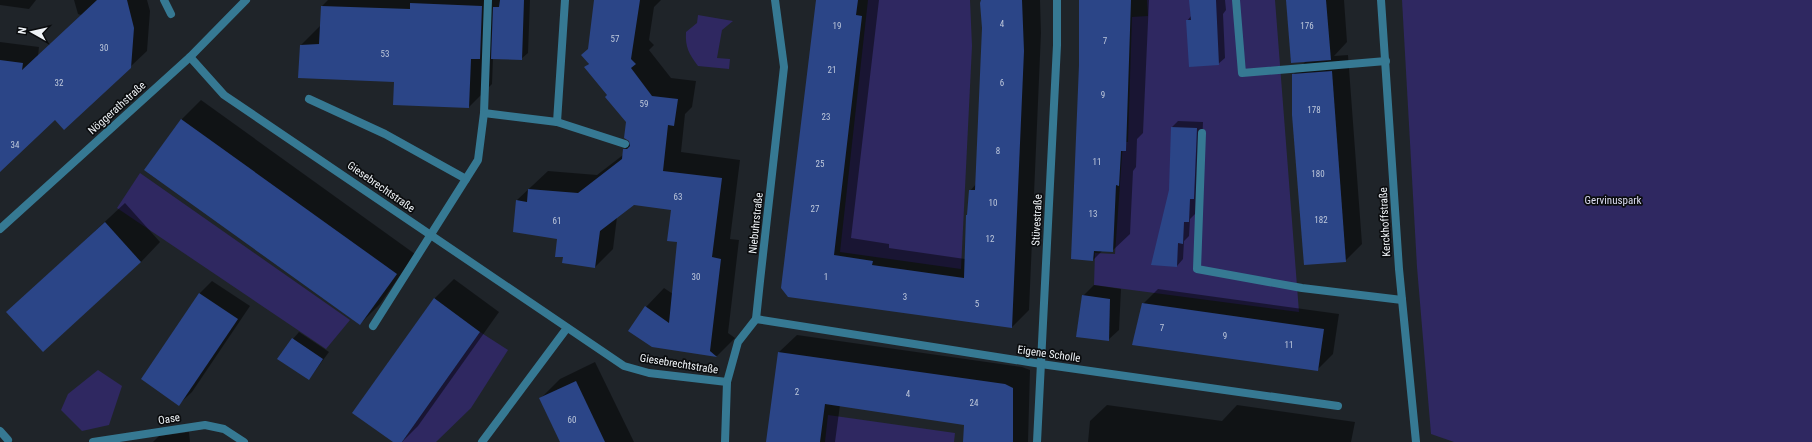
<svg xmlns="http://www.w3.org/2000/svg" width="1812" height="442" viewBox="0 0 1812 442" font-family="'Roboto Condensed',sans-serif">
<style>
.green{fill:#2f2861}
.shadow{fill:#0007}
.building{fill:#2b4587}
.lines{fill:none;stroke-linecap:round;stroke-linejoin:round}
.lane{stroke:#367993;stroke-width:8}
.street{stroke:#367993;stroke-width:8}
.labels{text-anchor:middle;dominant-baseline:central;stroke-width:3.5;stroke-linejoin:round;paint-order:stroke}
.number-label{font-size:9px;fill:#bec8db}
.street-label{font-size:11px;fill:#eff3f7;stroke:#0b0d0f}
.park-label{font-size:11px;fill:#dbdbf0;stroke:#0b0d0f}
</style>
<rect width="100%" height="100%" fill="#1f2429"/>
<g class="green">
<path d="M 868,0 L 970,0 L 972,46 L 961,269 L 840,252 Z"/>
<path d="M 1147,0 L 1275,0 L 1299,312 L 1094,285 L 1095,253 L 1115,254 L 1123,142 L 1128,142 L 1132,17 L 1148,16 Z"/>
<path d="M 1402,0 L 1812,0 L 1812,442 L 1454,442 L 1431,434 L 1417,267 Z"/>
<path d="M 698,15 L 733,21 L 722,30 L 717,58 L 730,59 L 729,69 L 698,66 C 689,54 685,47 686,32 L 697,23 Z"/>
<path d="M 140,173 L 350,320 L 326,349 L 117,208 Z"/>
<path d="M 480,332 L 508,350 L 471,408 L 436,442 L 402,442 Z"/>
<path d="M 98,370 L 122,386 L 109,425 L 82,431 L 61,410 L 68,394 Z"/>
<path d="M 828,415 L 955,433 L 954,442 L 825,442 Z"/>
</g>
<g class="shadow">
<path d="M 0,0 L 36,0 L 29,9 L 0,5 Z"/>
<path d="M 74,0 L 147,0 L 150,11 L 147,51 L 130,67 L 55,119 L 0,171 L 0,42 L 39,47 L 38,56 L 81,15 L 78,14 Z"/>
<path d="M 328,0 L 530,0 L 528,53 L 521,59 L 493,58 L 492,84 L 469,107 L 395,81 L 299,77 L 301,45 L 321,25 L 322,6 Z"/>
<path d="M 595,0 L 661,0 L 654,7 L 649,40 L 654,45 L 649,50 L 671,78 L 696,81 L 692,107 L 685,114 L 681,152 L 740,160 L 730,239 L 739,240 L 728,333 L 735,338 L 717,356 L 652,346 L 646,307 L 664,288 L 673,294 L 678,241 L 672,209 L 634,204 L 617,217 L 613,249 L 595,267 L 564,256 L 559,238 L 517,200 L 548,171 L 597,175 L 623,155 L 624,150 L 631,143 L 627,122 L 609,94 L 586,67 L 589,63 Z"/>
<path d="M 817,0 L 879,0 L 851,238 L 889,244 L 889,248 L 965,259 L 970,191 L 976,184 L 983,28 L 982,0 L 1040,0 L 1041,33 L 1029,310 L 1012,327 L 789,296 Z"/>
<path d="M 1080,0 L 1149,0 L 1143,133 L 1137,139 L 1136,167 L 1133,171 L 1130,234 L 1112,251 L 1102,251 L 1093,260 Z"/>
<path d="M 1190,0 L 1225,0 L 1226,10 L 1223,14 L 1225,58 L 1218,64 L 1187,21 L 1191,16 Z"/>
<path d="M 1287,0 L 1344,0 L 1347,42 L 1334,56 L 1348,55 L 1362,244 L 1345,261 L 1293,75 L 1306,61 Z"/>
<path d="M 201,100 L 415,254 L 380,304 L 360,324 L 146,170 L 182,119 Z"/>
<path d="M 1178,121 L 1203,122 L 1200,192 L 1195,214 L 1190,219 L 1189,236 L 1184,241 L 1183,259 L 1177,266 L 1170,190 L 1172,127 Z"/>
<path d="M 125,203 L 160,242 L 141,262 L 8,312 Z"/>
<path d="M 454,279 L 499,312 L 418,426 L 402,442 L 394,442 L 434,299 Z"/>
<path d="M 212,281 L 250,306 L 192,392 L 179,404 L 142,379 L 200,293 Z"/>
<path d="M 1094,285 L 1121,289 L 1119,330 L 1108,340 L 1083,296 Z"/>
<path d="M 1158,289 L 1339,314 L 1333,354 L 1317,370 L 1143,304 Z"/>
<path d="M 299,332 L 329,352 L 309,379 L 293,339 Z"/>
<path d="M 797,335 L 1022,367 L 1030,370 L 1028,442 L 964,442 L 965,424 L 840,405 L 835,442 L 767,442 L 779,352 Z"/>
<path d="M 595,362 L 634,442 L 561,442 L 540,399 L 560,379 Z"/>
<path d="M 1107,405 L 1222,421 L 1237,405 L 1355,422 L 1351,442 L 1088,442 L 1090,421 Z"/>
<path d="M 189,432 L 190,442 L 153,442 L 159,436 Z"/>
</g>
<g class="building">
<path d="M 97,0 L 127,0 L 134,28 L 131,68 L 64,130 L 55,120 L 0,172 L 0,60 L 23,63 L 22,70 Z"/>
<path d="M 500,0 L 524,0 L 522,60 L 491,59 L 493,7 L 499,7 Z"/>
<path d="M 594,0 L 640,0 L 631,59 L 636,64 L 631,68 L 652,96 L 678,99 L 674,126 L 668,125 L 663,171 L 722,178 L 712,257 L 721,259 L 710,351 L 717,357 L 652,347 L 628,331 L 645,306 L 669,323 L 677,242 L 667,241 L 671,210 L 634,205 L 600,231 L 595,268 L 562,263 L 563,257 L 555,257 L 557,239 L 513,232 L 516,200 L 527,202 L 528,189 L 578,193 L 622,159 L 623,149 L 627,149 L 630,146 L 629,141 L 624,138 L 626,122 L 605,97 L 607,95 L 584,67 L 589,64 L 581,55 L 588,49 Z"/>
<path d="M 816,0 L 858,0 L 856,15 L 862,16 L 834,255 L 873,261 L 872,265 L 964,278 L 966,215 L 967,215 L 969,190 L 975,190 L 982,28 L 980,3 L 981,0 L 1022,0 L 1024,51 L 1012,328 L 788,297 L 781,288 Z"/>
<path d="M 1079,0 L 1131,0 L 1126,151 L 1121,151 L 1119,186 L 1116,185 L 1113,252 L 1094,251 L 1093,261 L 1071,259 L 1079,65 Z"/>
<path d="M 1189,0 L 1216,0 L 1219,65 L 1189,67 L 1186,20 L 1191,20 Z"/>
<path d="M 1286,0 L 1326,0 L 1331,60 L 1291,63 Z"/>
<path d="M 410,3 L 482,6 L 480,59 L 471,59 L 469,108 L 393,105 L 394,82 L 298,78 L 300,45 L 319,44 L 321,6 L 410,9 Z"/>
<path d="M 1332,71 L 1346,262 L 1304,265 L 1292,115 L 1292,74 Z"/>
<path d="M 181,119 L 397,274 L 360,325 L 144,170 Z"/>
<path d="M 1171,127 L 1197,128 L 1194,199 L 1190,199 L 1189,222 L 1184,222 L 1183,244 L 1178,243 L 1177,267 L 1151,265 L 1169,190 Z"/>
<path d="M 105,222 L 141,262 L 43,352 L 6,312 Z"/>
<path d="M 199,293 L 238,319 L 179,406 L 141,379 Z"/>
<path d="M 1082,295 L 1110,299 L 1109,341 L 1076,337 Z"/>
<path d="M 434,298 L 480,332 L 402,442 L 393,442 L 352,413 Z"/>
<path d="M 1142,303 L 1324,329 L 1318,371 L 1132,345 Z"/>
<path d="M 292,338 L 323,359 L 309,380 L 277,359 Z"/>
<path d="M 778,352 L 1005,384 L 1013,388 L 1013,442 L 963,442 L 964,425 L 825,404 L 820,442 L 766,442 Z"/>
<path d="M 576,381 L 605,442 L 560,442 L 539,398 Z"/>
</g>
<g class="lines">
<g class="lane">
<path d="M 1236,0 L 1242,73 L 1386,61"/>
<path d="M 309,99 L 385,134 L 466,179"/>
<path d="M 484,113 L 488,0"/>
<path d="M 557,122 L 625,144"/>
<path d="M 1202,133 L 1197,269 L 1302,288 L 1402,300"/>
<path d="M 373,326 L 478,160 L 484,113 L 557,122 L 565,0"/>
<path d="M 0,431 L 8,440"/>
<path d="M 93,442 L 205,425 L 224,429 L 244,442"/>
<path d="M 482,442 L 567,328"/>
</g>
<g class="street">
<path d="M 164,0 L 171,14"/>
<path d="M 1381,0 L 1399,269 L 1416,442"/>
<path d="M 190,57 L 224,95 L 624,366 L 649,373 L 727,382"/>
<path d="M 0,229 L 190,57 L 246,0"/>
<path d="M 756,319 L 1041,364 L 1338,406"/>
<path d="M 725,442 L 727,382 L 738,342 L 756,319 L 760,281 L 784,67 L 775,0"/>
<path d="M 1037,442 L 1057,45 L 1057,0"/>
</g>
</g>
<g class="labels">
<g class="number-label">
<text x="1002" y="24">4</text>
<text x="837" y="26">19</text>
<text x="1307" y="26">176</text>
<text x="615" y="39">57</text>
<text x="1105" y="41">7</text>
<text x="104" y="48">30</text>
<text x="385" y="54">53</text>
<text x="832" y="70">21</text>
<text x="59" y="83">32</text>
<text x="1002" y="83">6</text>
<text x="1103" y="95">9</text>
<text x="644" y="104">59</text>
<text x="1314" y="110">178</text>
<text x="826" y="117">23</text>
<text x="15" y="145">34</text>
<text x="998" y="151">8</text>
<text x="1097" y="162">11</text>
<text x="820" y="164">25</text>
<text x="1318" y="174">180</text>
<text x="678" y="197">63</text>
<text x="993" y="203">10</text>
<text x="815" y="209">27</text>
<text x="1093" y="214">13</text>
<text x="1321" y="220">182</text>
<text x="557" y="221">61</text>
<text x="990" y="239">12</text>
<text x="696" y="277">30</text>
<text x="826" y="277">1</text>
<text x="905" y="297">3</text>
<text x="977" y="304">5</text>
<text x="1162" y="328">7</text>
<text x="1225" y="336">9</text>
<text x="1289" y="345">11</text>
<text x="797" y="392">2</text>
<text x="908" y="394">4</text>
<text x="974" y="403">24</text>
<text x="572" y="420">60</text>
</g>
<g class="street-label">
<text transform="translate(117 108) rotate(-42)">Nöggerathstraße</text>
<text transform="translate(381 187) rotate(35)">Giesebrechtstraße</text>
<text transform="translate(1037 220) rotate(-87)">Stüvestraße</text>
<text transform="translate(1385 222) rotate(-93)">Kerckhoffstraße</text>
<text transform="translate(756 223) rotate(-84)">Niebuhrstraße</text>
<text transform="translate(1049 354) rotate(8)">Eigene Scholle</text>
<text transform="translate(679 364) rotate(9)">Giesebrechtstraße</text>
<text transform="translate(169 419) rotate(-9)">Oase</text>
</g>
<g class="park-label">
<text x="1613" y="200">Gervinuspark</text>
</g>
</g>
<g transform="translate(32 32) rotate(278)" stroke="#0b0d0f" stroke-width="3" paint-order="stroke">
<path d="M0-3L7 15L0 10L-7 15Z" fill="#eff3f7"/>
<text y="-6" font-size="11" font-weight="bold" text-anchor="middle" fill="#eff3f7">N</text>
</g>
</svg>
